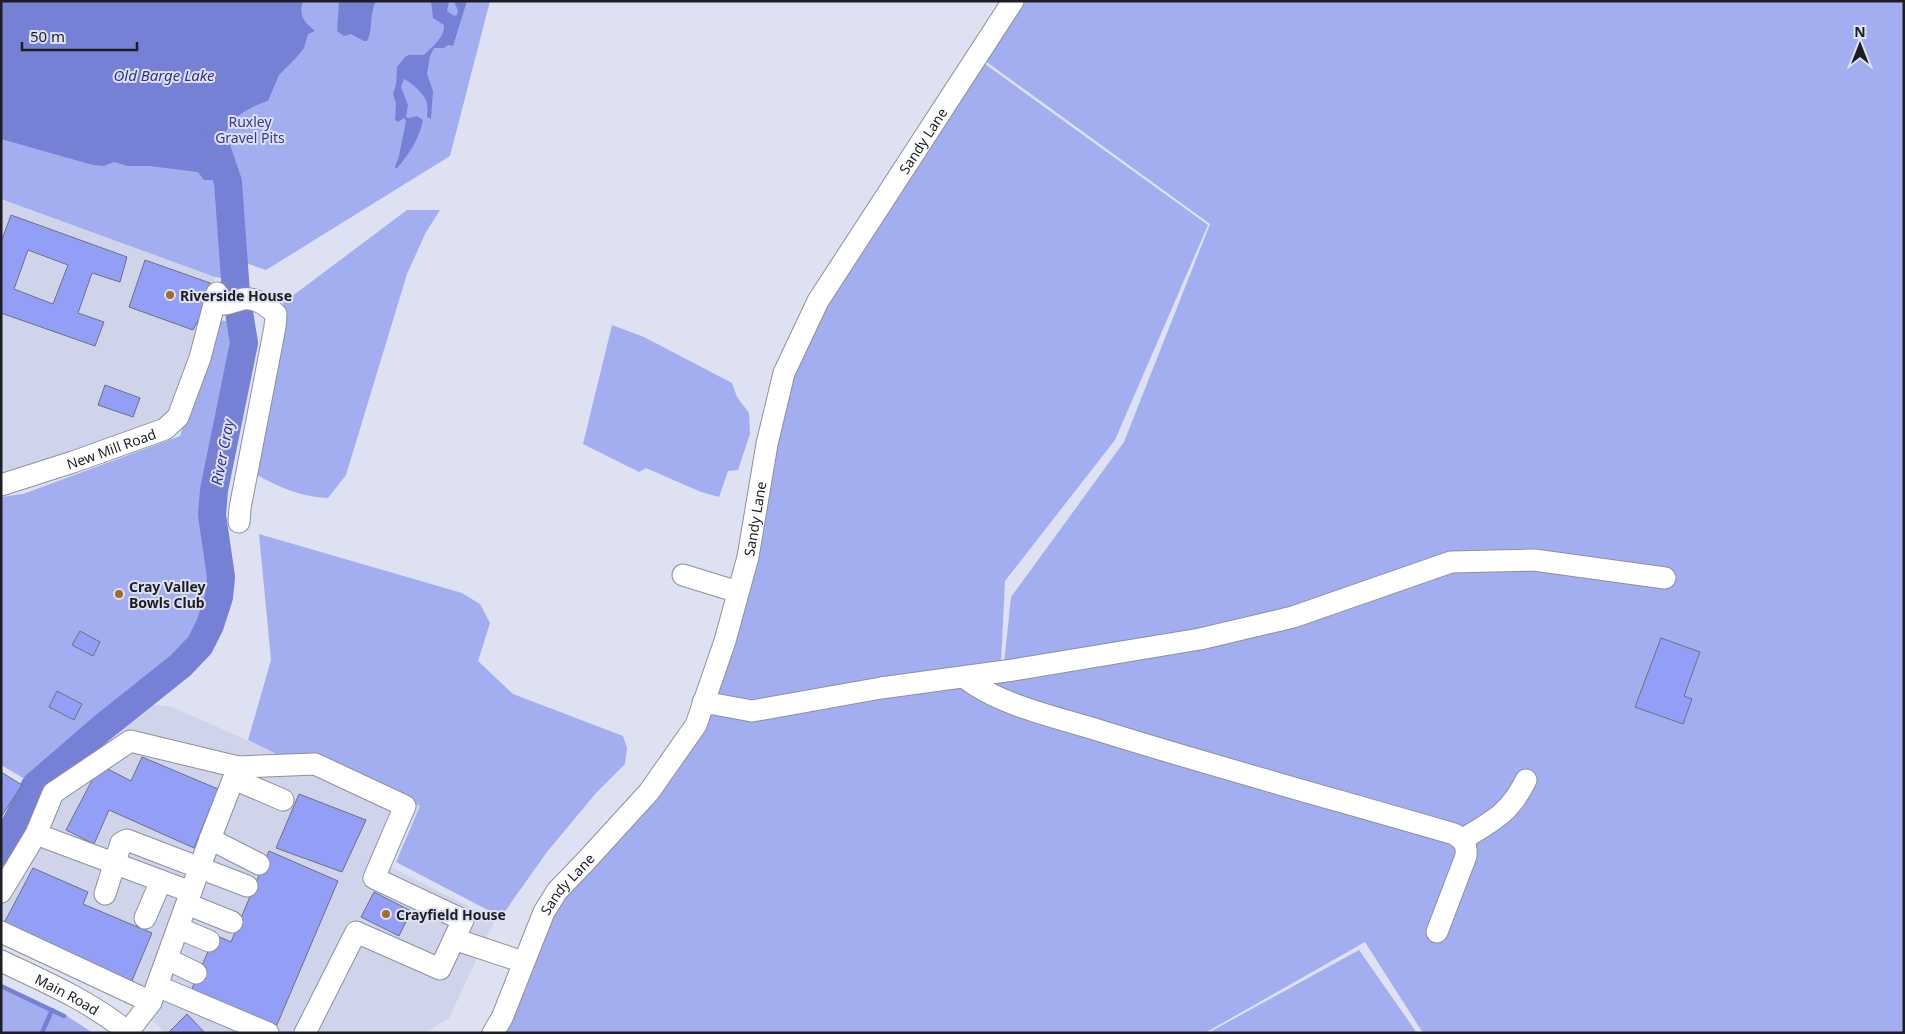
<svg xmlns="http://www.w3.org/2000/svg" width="1905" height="1034" viewBox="0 0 1905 1034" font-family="'Noto Sans',sans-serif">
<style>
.built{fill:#cfd4eb}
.green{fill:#a3aef1}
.water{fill:#7681d6}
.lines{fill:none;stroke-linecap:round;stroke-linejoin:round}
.stream{stroke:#7681d6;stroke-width:4.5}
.river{stroke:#7681d6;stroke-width:28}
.building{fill:#939ff7;stroke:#6d707e;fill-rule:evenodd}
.minor-casing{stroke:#8d909e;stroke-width:23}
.minor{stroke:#fff;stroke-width:21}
.poi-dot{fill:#a36b28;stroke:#dee1f1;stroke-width:2}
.labels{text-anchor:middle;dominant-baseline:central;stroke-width:4;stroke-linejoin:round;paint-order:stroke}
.park-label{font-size:14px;fill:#37379b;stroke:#dee1f1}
.street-label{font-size:14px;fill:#1c1e23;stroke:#dee1f1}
.poi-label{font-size:14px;font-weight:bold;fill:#1c1e23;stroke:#dee1f1;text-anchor:start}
.water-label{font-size:15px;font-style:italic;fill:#323094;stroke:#dee1f1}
</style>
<rect width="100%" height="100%" fill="#dee1f1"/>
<g class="built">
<path d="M 1,199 L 215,277 L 197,357 L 175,415 L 1,483 Z"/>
<path d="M 142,703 L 172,707 L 283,756 L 317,757 L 420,806 L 389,866 L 495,920 L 449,1018 L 425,1033 L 165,1033 L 125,994 L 1,936 L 1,867 L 38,793 L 47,782 Z"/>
</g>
<g class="green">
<path d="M 1,1 L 490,1 L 450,156 L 266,270 L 222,255 L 229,279 L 215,277 L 1,199 Z"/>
<path d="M 1019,1 L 1904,1 L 1904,1033 L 1423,1033 L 1365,942 L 1205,1033 L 502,1033 L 545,912 L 708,706 L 1003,673 L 1011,597 L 1124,442 L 1210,224 L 981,58 Z"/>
<path d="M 978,59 L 1208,225 L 1115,440 L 1005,581 L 1001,662 L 754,707 L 709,698 L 786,373 Z"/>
<path d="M 407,210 L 440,210 L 426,232 L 407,274 L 346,475 L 328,498 C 301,497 281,488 257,475 L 285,318 L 283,303 Z"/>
<path d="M 217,320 L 237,322 L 238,341 L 211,493 L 208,523 L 216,577 L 209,611 L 198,634 L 176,656 L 33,781 L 30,782 L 1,765 L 1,497 L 23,494 L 180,436 Z"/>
<path d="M 612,325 L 644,337 L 732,383 L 737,397 L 749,413 L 750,434 L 738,470 L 728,471 L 719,497 L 701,492 L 646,468 L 639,472 L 583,444 Z"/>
<path d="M 259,534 L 462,593 L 480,604 L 490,623 L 478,661 L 513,694 L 623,736 L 627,748 L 625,764 L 596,793 L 547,852 L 501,917 L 396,862 L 420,806 L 317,757 L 283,757 L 248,740 L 271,660 Z"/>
<path d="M 1359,950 L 1417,1033 L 1208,1033 Z"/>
<path d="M 1,984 L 64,1014 L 93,1033 L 1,1033 Z"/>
</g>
<g class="water">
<path d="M 1,1 L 303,1 C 298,17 305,22 315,31 L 308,34 L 304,48 L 295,59 L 279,75 L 268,101 C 251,106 223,120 225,141 C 226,154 232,167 234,180 L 204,180 L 198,172 L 149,166 L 128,166 L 114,162 L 104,166 L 93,165 L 1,139 Z"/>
<path d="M 339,1 L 376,1 C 369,15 373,32 367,41 L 364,41 L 351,34 L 344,36 L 337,31 Z"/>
<path d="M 431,1 L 449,1 L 447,11 L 454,16 L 457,15 L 458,11 L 454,1 L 467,1 L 453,46 L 448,45 L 444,48 L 434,48 L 430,56 L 427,74 L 433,91 L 431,119 L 427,117 C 427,113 428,108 427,104 C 426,95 412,83 404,79 L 401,87 L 408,105 L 406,117 L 409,118 L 417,116 L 423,120 C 419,139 409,155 396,169 L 395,167 L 399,156 L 406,121 L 404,118 L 398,122 L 395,120 L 396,103 L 393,94 L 396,84 L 397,67 L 405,57 L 409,55 L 424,55 C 432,47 445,37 444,25 L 433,18 Z"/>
</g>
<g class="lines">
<g class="stream">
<path d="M 1,986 L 64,1016"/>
<path d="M 42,1033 L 52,1010"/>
</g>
<path class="river" d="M 1,852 L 35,786 L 102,728 L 181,665 L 200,645 L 210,625 L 219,597 L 221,577 L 212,515 L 214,490 L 244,343 L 236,293 L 228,182 L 215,144"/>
</g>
<g class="building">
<path d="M 11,215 L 127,257 L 120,282 L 92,273 L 78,313 L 104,322 L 95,346 L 1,313 L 1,242 ZM 28,250 L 68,265 L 53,304 L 14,289 Z"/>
<path d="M 145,260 L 210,283 L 204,309 L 193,330 L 129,307 Z"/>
<path d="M 105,385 L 140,398 L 133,417 L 98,405 Z"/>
<path d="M 80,631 L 100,642 L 93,656 L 72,645 Z"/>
<path d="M 1661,638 L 1700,652 L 1684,696 L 1692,699 L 1683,724 L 1635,707 Z"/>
<path d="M 57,691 L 82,704 L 74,720 L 49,707 Z"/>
<path d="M 142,757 L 218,789 L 194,848 L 109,810 L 94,844 L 66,830 L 100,765 L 131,781 Z"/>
<path d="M 1,772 L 22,785 L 1,817 Z"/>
<path d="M 299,794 L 366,820 L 342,872 L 276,848 Z"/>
<path d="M 269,851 L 338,881 L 276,1027 L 191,991 L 215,935 L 231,942 Z"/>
<path d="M 33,868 L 88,892 L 83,904 L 152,933 L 131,983 L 2,927 Z"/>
<path d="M 374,892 L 411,911 L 399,936 L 361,917 Z"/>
<path d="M 187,1014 L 205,1033 L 168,1033 Z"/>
</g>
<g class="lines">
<defs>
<g id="minor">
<path d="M 215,303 C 228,306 231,302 243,299 C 256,297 267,306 276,314 L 275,327 L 240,508 L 239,522"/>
<path id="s1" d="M 1,485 L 73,462 L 165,429 L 178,417 L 200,358 L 217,293"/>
<path d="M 683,575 L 738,592"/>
<path d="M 964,677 C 999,706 1061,718 1104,732 C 1220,768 1337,800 1454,834 C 1464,840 1467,844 1466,856 L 1437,932"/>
<path d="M 703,702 L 752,711 L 881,688 L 1013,670 L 1200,639 L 1293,617 L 1451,562 L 1534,560 L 1665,578"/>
<path d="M 238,767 L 315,764 L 405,806 L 374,878 L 463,920 L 440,969 L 356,932 L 305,1033"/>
<path d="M 234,779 L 283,800"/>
<path d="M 36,834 L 191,892"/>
<path d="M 210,839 L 259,864"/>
<path d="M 1463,839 C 1493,821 1510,813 1526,780"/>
<path d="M 1,892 L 36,834 L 53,793 L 130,741 L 238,767 L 210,839 L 151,1002 L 128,1032"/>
<path d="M 105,894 L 121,843 L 127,840 L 247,886"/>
<path d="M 187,904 L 232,922"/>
<path d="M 145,918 L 161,881"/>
<path d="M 178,928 L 209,941"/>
<path d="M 1,932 L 151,1002"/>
<path d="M 454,939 L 523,962"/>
<path d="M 167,959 L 196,973"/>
<path id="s2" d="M 1,961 C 46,982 90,1001 129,1033"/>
<path d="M 157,986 L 268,1033"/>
<path id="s3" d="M 493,1033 L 502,1018 L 544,912 L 557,891 L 585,862 L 649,792 L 696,725 L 725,641 L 748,557 L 767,444 L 784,373 L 818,301 L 1013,1"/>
</g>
</defs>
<use href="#minor" class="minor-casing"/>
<use href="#minor" class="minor"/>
</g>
<g class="poi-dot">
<circle cx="170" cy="295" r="5"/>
<circle cx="119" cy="594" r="5"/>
<circle cx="386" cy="914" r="5"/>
</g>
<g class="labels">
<g class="park-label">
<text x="250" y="121">Ruxley<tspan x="250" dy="16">Gravel Pits</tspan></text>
</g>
<g class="street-label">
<text stroke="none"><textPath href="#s3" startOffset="1008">Sandy Lane</textPath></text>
<text stroke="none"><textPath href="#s1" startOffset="116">New Mill Road</textPath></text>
<text stroke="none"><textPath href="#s3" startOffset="588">Sandy Lane</textPath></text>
<text stroke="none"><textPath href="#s3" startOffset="168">Sandy Lane</textPath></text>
<text stroke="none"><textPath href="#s2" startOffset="74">Main Road</textPath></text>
</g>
<g class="poi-label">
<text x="180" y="295">Riverside House</text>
<text x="129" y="586">Cray Valley<tspan x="129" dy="16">Bowls Club</tspan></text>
<text x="396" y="914">Crayfield House</text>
</g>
<g class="water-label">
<text x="164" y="75">Old Barge Lake</text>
<text transform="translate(222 452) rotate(-79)">River Cray</text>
</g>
</g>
<rect width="1905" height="1034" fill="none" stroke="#1c1e23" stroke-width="5"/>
<g transform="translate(1860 45)" stroke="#dee1f1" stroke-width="4" paint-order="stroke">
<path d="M0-4L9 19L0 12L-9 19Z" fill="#1c1e23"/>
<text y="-8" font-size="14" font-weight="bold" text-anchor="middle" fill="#1c1e23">N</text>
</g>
<path d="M22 42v8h115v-8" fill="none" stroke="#1c1e23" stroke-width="2.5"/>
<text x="30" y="42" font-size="15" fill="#1c1e23" stroke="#dee1f1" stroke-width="4" paint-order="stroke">50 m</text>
</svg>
